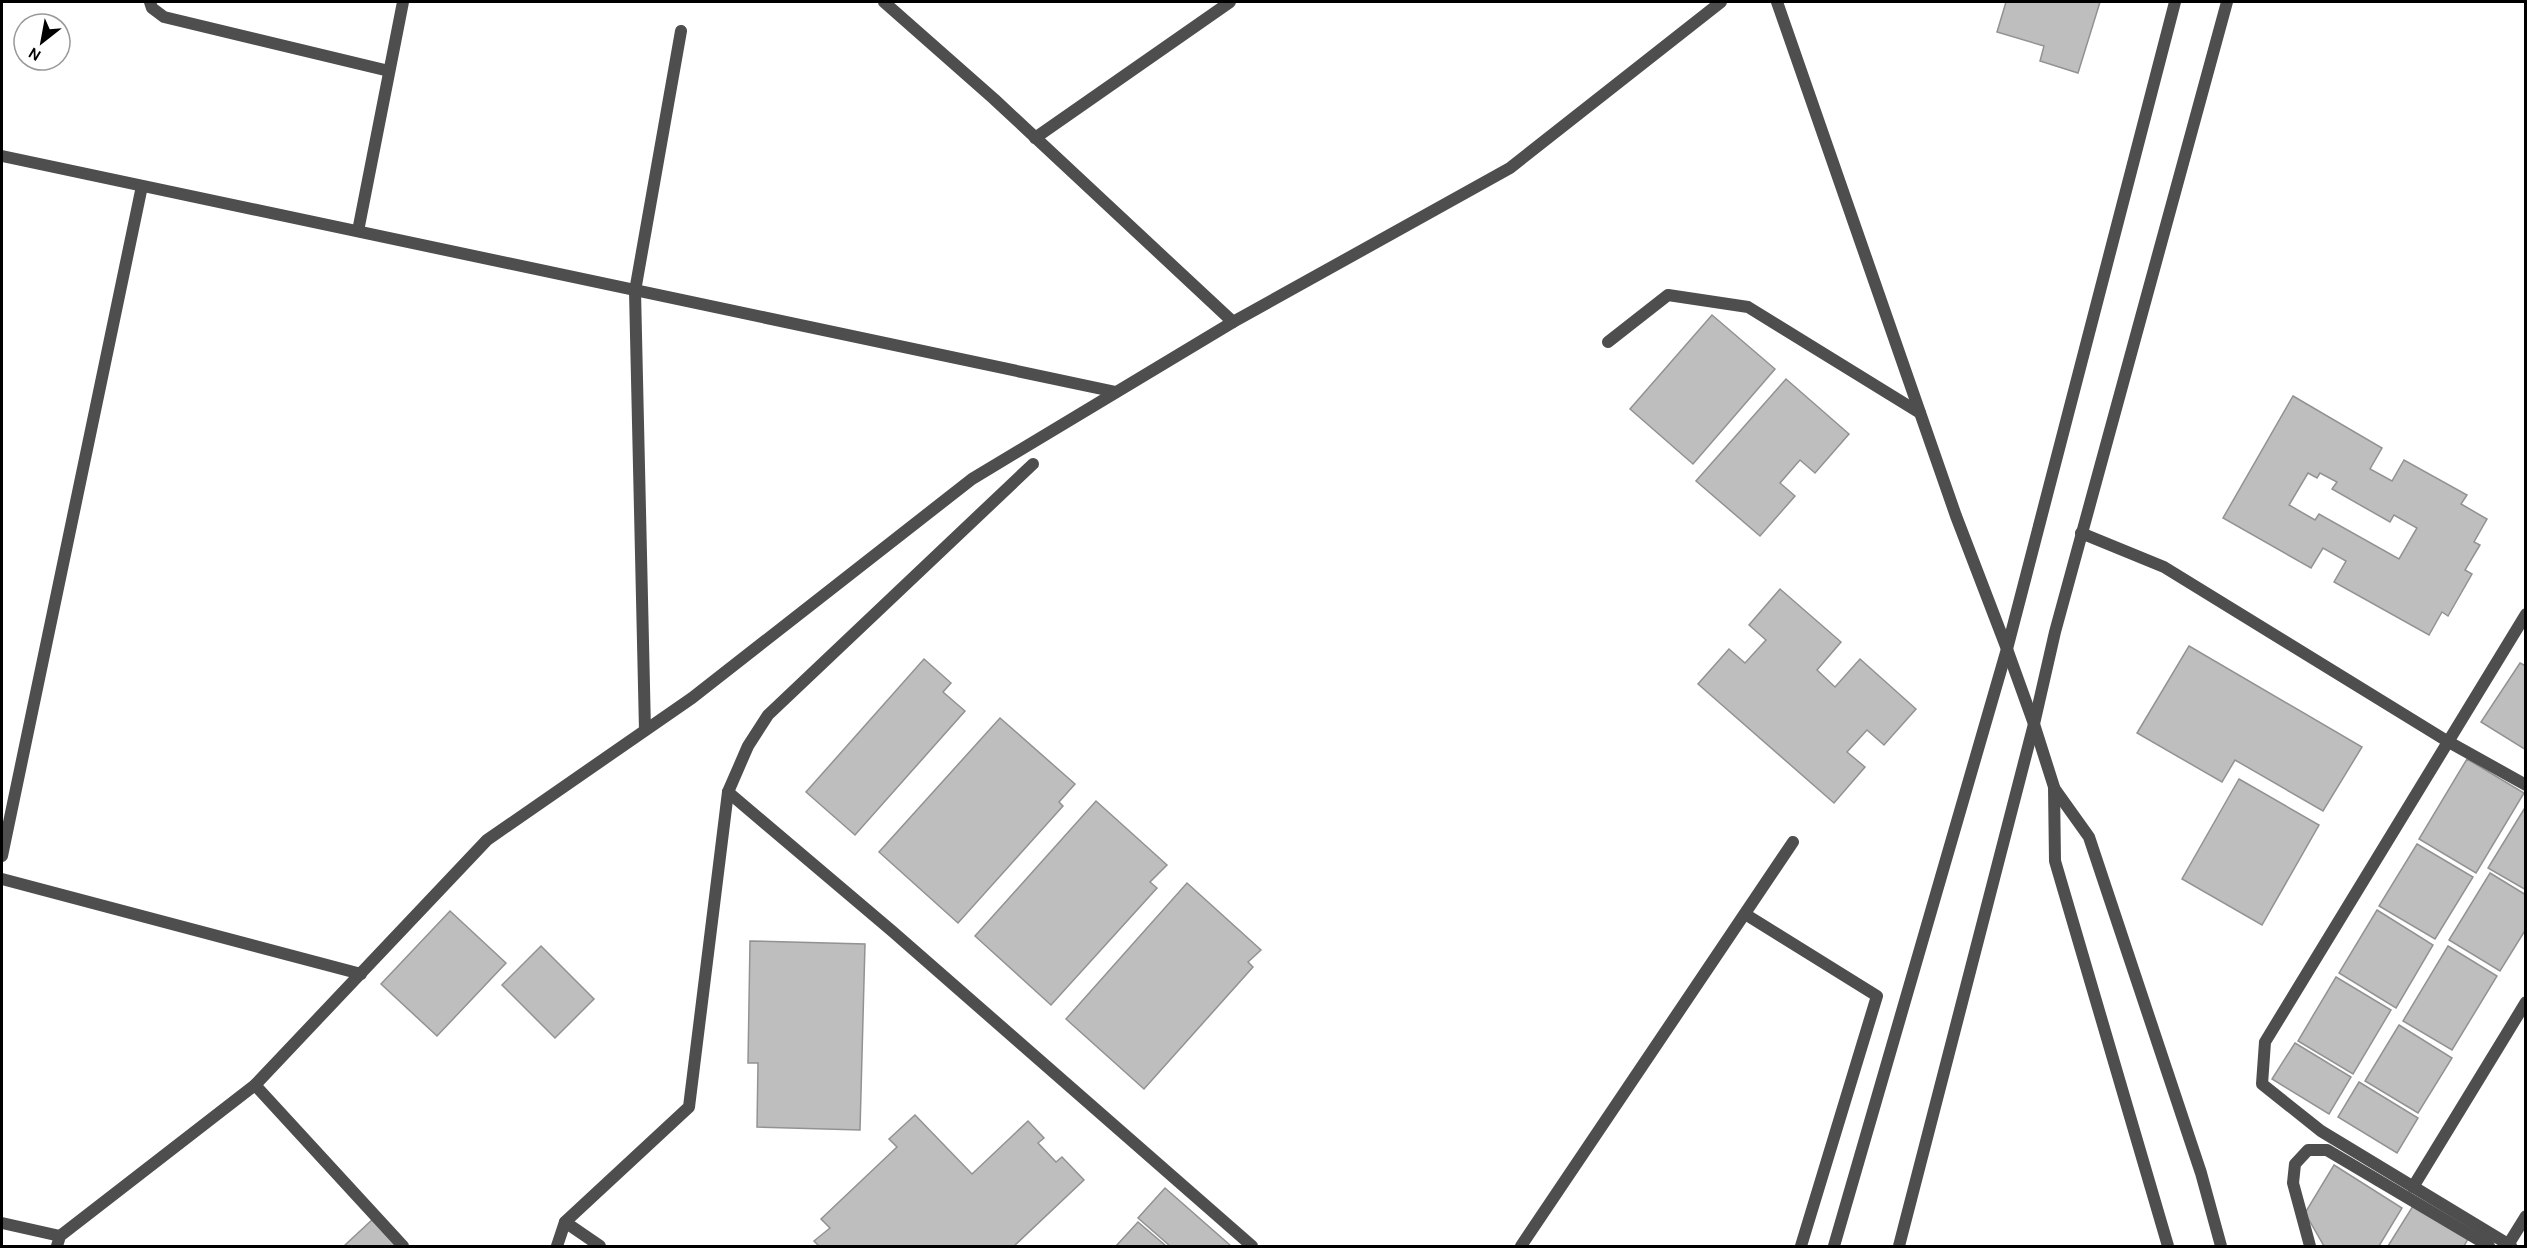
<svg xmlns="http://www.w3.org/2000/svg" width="2527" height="1248" viewBox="0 0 2527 1248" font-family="Karla,sans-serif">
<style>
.building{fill:#bebebe;stroke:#929292;stroke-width:1.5;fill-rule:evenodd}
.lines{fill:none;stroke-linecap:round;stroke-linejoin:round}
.minor{stroke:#4e4e4e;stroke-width:12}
.tertiary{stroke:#4e4e4e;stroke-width:12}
</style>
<rect width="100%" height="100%" fill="#fff"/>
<g class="building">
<path d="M 2006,2 L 2100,2 L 2078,73 L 2040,61 L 2044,46 L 1997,32 Z"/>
<path d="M 1712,315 L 1775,369 L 1693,464 L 1630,409 Z"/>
<path d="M 1786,379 L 1849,434 L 1815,473 L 1800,460 L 1780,483 L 1795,496 L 1760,536 L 1696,481 Z"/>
<path d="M 2293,396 L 2382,448 L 2370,469 L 2392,481 L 2404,460 L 2467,495 L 2461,504 L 2487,519 L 2474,542 L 2480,545 L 2465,570 L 2472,574 L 2448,616 L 2442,612 L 2429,635 L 2334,582 L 2346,561 L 2323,548 L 2311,568 L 2223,518 ZM 2308,473 L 2317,478 L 2320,473 L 2337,482 L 2332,489 L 2390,522 L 2394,515 L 2417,528 L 2399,559 L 2319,514 L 2315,520 L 2289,505 Z"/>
<path d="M 1780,589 L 1841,642 L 1817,670 L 1835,687 L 1860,659 L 1916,709 L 1884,745 L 1867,730 L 1847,752 L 1865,767 L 1834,803 L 1698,684 L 1729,649 L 1745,663 L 1766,640 L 1749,625 Z"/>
<path d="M 2189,646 L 2362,747 L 2323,811 L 2235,760 L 2222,782 L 2137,733 Z"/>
<path d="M 924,659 L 951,683 L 943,692 L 965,711 L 855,835 L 806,792 Z"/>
<path d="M 2520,663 L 2526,666 L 2526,750 L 2481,722 Z"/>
<path d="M 1000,718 L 1075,784 L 1059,802 L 1063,806 L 958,923 L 879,852 Z"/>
<path d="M 2467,759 L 2524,793 L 2476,873 L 2419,839 Z"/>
<path d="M 2239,779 L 2319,825 L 2262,925 L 2182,879 Z"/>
<path d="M 1096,801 L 1167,865 L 1150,882 L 1157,888 L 1051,1005 L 975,936 Z"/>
<path d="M 2526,806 L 2526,890 L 2488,868 Z"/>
<path d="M 2417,844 L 2473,877 L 2435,939 L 2379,906 Z"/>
<path d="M 2490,873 L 2526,895 L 2526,929 L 2500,971 L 2449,940 Z"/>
<path d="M 1187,883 L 1261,950 L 1248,962 L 1253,967 L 1144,1089 L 1066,1019 Z"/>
<path d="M 2377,910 L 2433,945 L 2396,1008 L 2339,973 Z"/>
<path d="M 450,911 L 506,963 L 437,1036 L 381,984 Z"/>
<path d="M 750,941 L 865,944 L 860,1130 L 757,1127 L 758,1063 L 748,1063 Z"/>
<path d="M 541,946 L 594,999 L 555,1038 L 502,985 Z"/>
<path d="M 2448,946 L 2497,976 L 2452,1050 L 2403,1021 Z"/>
<path d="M 2336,977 L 2391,1010 L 2353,1074 L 2298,1041 Z"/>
<path d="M 2399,1025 L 2452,1058 L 2418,1113 L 2365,1081 Z"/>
<path d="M 2295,1043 L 2351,1077 L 2329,1114 L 2272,1079 Z"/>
<path d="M 2359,1082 L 2418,1118 L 2397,1153 L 2338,1117 Z"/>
<path d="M 915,1115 L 972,1174 L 1028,1121 L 1044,1138 L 1038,1143 L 1056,1162 L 1062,1157 L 1084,1180 L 1014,1246 L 819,1246 L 814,1241 L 830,1228 L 821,1219 L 897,1147 L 889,1139 Z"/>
<path d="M 2334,1165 L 2402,1208 L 2379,1246 L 2324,1246 L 2305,1213 Z"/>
<path d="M 1165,1188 L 1231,1246 L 1170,1246 L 1138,1218 Z"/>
<path d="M 2413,1206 L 2468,1239 L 2464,1246 L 2388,1246 Z"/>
<path d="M 374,1218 L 400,1246 L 344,1246 Z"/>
<path d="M 1138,1222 L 1166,1246 L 1116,1246 Z"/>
</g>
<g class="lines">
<g class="minor">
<path d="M 150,2 L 152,8 L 164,17 L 389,71"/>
<path d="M 884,2 L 994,99 L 1233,322"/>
<path d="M 1777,2 L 1956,516 L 2007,649"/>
<path d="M 1035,138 L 1230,2"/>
<path d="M 2,156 L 1116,392"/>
<path d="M 358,231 L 403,2"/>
<path d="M 1608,342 L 1668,295 L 1748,307 L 1920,413"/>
<path d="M 2081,533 L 2164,567 L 2447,741 L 2526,785"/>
<path d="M 645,730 L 635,291 L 681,31"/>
<path d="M 728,792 L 892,931 L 1252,1246"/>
<path d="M 2,856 L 142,186"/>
<path d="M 2,879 L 361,974"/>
<path d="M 1745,914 L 1877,996 L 1801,1246"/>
<path d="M 255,1085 L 403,1246"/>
<path d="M 2413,1187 L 2526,1002"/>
<path d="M 565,1222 L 689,1107 L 728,792 L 748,746 L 768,715 L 1033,464"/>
<path d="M 2,1223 L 60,1236"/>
<path d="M 2508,1245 L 2526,1216"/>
<path d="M 57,1246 L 60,1236 L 255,1085 L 487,840 L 692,698 L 972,479 L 1233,322 L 1510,168 L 1721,2"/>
<path d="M 557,1246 L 565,1222 L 600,1246"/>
<path d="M 1521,1246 L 1793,842"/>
<path d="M 2310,1246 L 2293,1183 L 2295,1164 L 2308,1150 L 2327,1150 L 2489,1246"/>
<path d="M 2511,1246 L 2321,1131 L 2262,1084 L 2265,1042 L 2526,614"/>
</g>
<g class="tertiary">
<path d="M 2007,649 L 2034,724 L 2054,787 L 2055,861 L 2168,1246"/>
<path d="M 2054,788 L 2089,837 L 2201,1173 L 2221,1246"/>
<path d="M 1834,1246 L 2007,649 L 2175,2"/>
<path d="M 1899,1246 L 2034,724 L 2055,632 L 2227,2"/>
</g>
</g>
<rect width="2527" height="1248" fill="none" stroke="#000000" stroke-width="6"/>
<g transform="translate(42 42) rotate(211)"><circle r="28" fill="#ffffff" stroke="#999999" stroke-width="1.5"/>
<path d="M0-4.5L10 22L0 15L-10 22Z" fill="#000000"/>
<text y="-9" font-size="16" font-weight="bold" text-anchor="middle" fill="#000000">N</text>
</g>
</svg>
